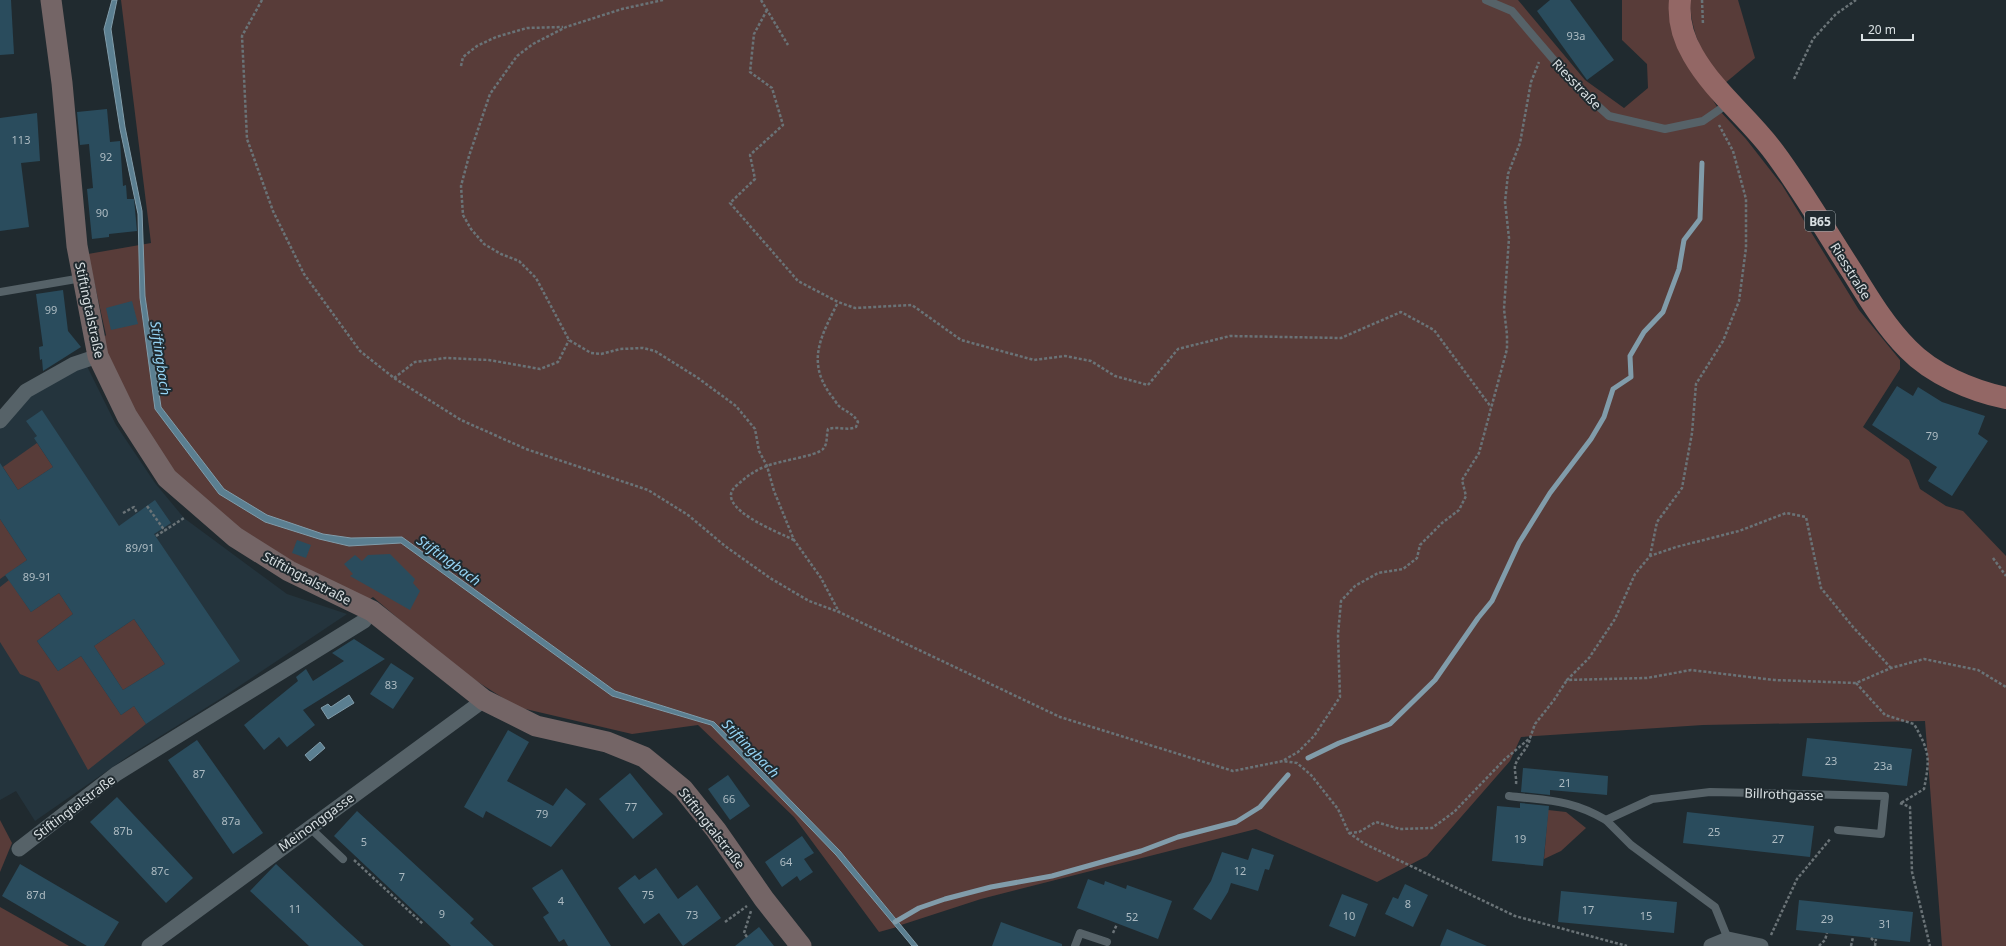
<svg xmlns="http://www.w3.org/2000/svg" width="2006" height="946" viewBox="0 0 2006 946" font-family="'Noto Sans',sans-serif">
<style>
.built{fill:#24343d}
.green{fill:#583c39}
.water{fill:#5b7f91;stroke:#819caa}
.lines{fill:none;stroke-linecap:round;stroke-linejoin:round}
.stream{stroke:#819caa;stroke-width:5}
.building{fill:#2a4c5d;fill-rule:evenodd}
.path{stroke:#6a7377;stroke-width:2.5;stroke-dasharray:3 2;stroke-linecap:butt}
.lane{stroke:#566268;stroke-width:8}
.street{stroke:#566268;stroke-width:15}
.secondary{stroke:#746566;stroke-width:21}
.primary{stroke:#936765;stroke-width:22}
.labels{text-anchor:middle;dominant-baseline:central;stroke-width:4;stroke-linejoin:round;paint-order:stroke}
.number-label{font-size:11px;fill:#adbbc2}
.shield{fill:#202a2f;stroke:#a2a9ad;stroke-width:1}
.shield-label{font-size:12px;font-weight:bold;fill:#d9e0e3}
.street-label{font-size:13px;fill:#d9e0e3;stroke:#202a2f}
.water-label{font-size:14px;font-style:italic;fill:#95d4f5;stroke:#202a2f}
</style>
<rect width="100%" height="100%" fill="#202a2f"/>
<path class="built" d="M 84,360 L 116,425 L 155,483 L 184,518 L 287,594 L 347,614 L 220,699 L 130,755 L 35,821 L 16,791 L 0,800 L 0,421 L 26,391 Z"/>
<g class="green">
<path d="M 121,0 L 1518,0 L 1585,80 L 1624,108 L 1648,88 L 1647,64 L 1622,40 L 1622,0 L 1683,0 L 1688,60 L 1719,110 L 1746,139 L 1782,185 L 1859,310 L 1900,360 L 1900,369 L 1863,427 L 1909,460 L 1920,489 L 1946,506 L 1963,511 L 2006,556 L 2006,946 L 1942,946 L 1925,721 L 1703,725 L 1521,737 L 1510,761 L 1427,856 L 1377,882 L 1256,829 L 981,899 L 901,925 L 840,851 L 714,722 L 615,691 L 431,559 L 612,696 L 711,725 L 836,855 L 897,927 L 879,932 L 794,817 L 698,725 L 632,734 L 517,707 L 456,668 L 373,597 L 358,607 L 289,571 L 167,478 L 97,346 L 106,335 L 88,254 L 151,243 Z"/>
<path d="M 1690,0 L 1738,0 L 1755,58 L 1724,84 C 1703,57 1691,34 1690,0 Z"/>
<path d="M 37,443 L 53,467 L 18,490 L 3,467 Z"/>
<path d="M 0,519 L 27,560 L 0,579 Z"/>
<path d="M 9,580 L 31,612 L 59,593 L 73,614 L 37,641 L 58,671 L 81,656 L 121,715 L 134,706 L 146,724 L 88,770 L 39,682 L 20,674 L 0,642 L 0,587 Z"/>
<path d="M 134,619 L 165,664 L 123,690 L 94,646 Z"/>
<path d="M 1548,810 L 1566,812 L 1586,828 L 1561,851 L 1544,859 Z"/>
<path d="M 0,820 L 12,843 L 0,872 Z"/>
<path d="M 0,907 L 69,946 L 0,946 Z"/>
</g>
<g class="water">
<path d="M 112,0 L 117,0 L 111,29 L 125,127 L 142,211 L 145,296 L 161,407 L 224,489 L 267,515 L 323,534 L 351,538 L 402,537 L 615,691 L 714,722 L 840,851 L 918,946 L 912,946 L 836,855 L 711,725 L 612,696 L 401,543 L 349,546 L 319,539 L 265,522 L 219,494 L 155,409 L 140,298 L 138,214 L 120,129 L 104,29 Z"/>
<path d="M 349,695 L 354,703 L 328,719 L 321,708 L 328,704 L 331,707 Z"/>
<path d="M 320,742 L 325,748 L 310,761 L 305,755 Z"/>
</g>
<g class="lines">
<g class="stream">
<path d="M 1308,758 L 1339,743 L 1390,724 L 1435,680 L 1478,618 L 1492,601 L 1519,543 L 1550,493 L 1591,439 L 1604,417 L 1613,389 L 1631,377 L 1630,356 L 1644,332 L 1663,312 L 1679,269 L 1684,240 L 1700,219 L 1702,163"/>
<path d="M 895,922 L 919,908 L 945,899 L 991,887 L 1052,876 L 1141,851 L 1178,837 L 1236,822 L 1260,807 L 1288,775"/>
</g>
</g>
<g class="building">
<path d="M 0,0 L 11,0 L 14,54 L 0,55 Z"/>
<path d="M 1550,0 L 1570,0 L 1614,60 L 1587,80 L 1537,11 Z"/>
<path d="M 107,109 L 110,142 L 120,141 L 123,186 L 126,185 L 127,199 L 134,199 L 137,231 L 109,234 L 109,237 L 92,239 L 87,189 L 93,188 L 89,144 L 80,145 L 77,112 Z"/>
<path d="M 37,113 L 40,161 L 21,163 L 29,227 L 0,231 L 0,118 Z"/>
<path d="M 63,290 L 68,331 L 81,347 L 43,371 L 42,359 L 40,360 L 39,347 L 43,346 L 36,294 Z"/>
<path d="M 132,301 L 138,324 L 111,330 L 106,308 Z"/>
<path d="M 1897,386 L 1913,396 L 1918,387 L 1942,402 L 1985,416 L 1978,434 L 1988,441 L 1952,496 L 1928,481 L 1937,467 L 1872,425 Z"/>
<path d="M 42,410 L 119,526 L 155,500 L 171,523 L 154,534 L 240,661 L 146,724 L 134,706 L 121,715 L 81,656 L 58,671 L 37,641 L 73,614 L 59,593 L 31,612 L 5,575 L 27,560 L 0,519 L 0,463 L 18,490 L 53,467 L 34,438 L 37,436 L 26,421 ZM 134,619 L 165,664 L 123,690 L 94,646 Z"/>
<path d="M 297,540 L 311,545 L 306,558 L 292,553 Z"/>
<path d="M 390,554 L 415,579 L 413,583 L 420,591 L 410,610 L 350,576 L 353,574 L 344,564 L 355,555 L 362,561 L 368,555 Z"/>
<path d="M 354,639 L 385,659 L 303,710 L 315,725 L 287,747 L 279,737 L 264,750 L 244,725 L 298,681 L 296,677 L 306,669 L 313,681 L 344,661 L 332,653 Z"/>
<path d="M 391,663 L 414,678 L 393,709 L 370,694 Z"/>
<path d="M 508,730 L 529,742 L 507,781 L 553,806 L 566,788 L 586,804 L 551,847 L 486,811 L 483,818 L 464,807 Z"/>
<path d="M 1807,738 L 1912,749 L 1907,786 L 1802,776 Z"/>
<path d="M 197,740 L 263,833 L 233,854 L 168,760 Z"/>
<path d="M 1523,768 L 1608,776 L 1607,795 L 1550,790 L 1550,795 L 1521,792 Z"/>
<path d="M 630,773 L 663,814 L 633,839 L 599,799 Z"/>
<path d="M 728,775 L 750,806 L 730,820 L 708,789 Z"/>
<path d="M 117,797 L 193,878 L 166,903 L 90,822 Z"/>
<path d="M 1520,803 L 1549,806 L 1543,866 L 1492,861 L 1497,806 L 1520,808 Z"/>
<path d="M 357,811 L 474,919 L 470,923 L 494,946 L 451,946 L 334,836 Z"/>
<path d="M 1687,812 L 1814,826 L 1810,857 L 1683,843 Z"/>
<path d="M 802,836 L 814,853 L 804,859 L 813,872 L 800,881 L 797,876 L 782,887 L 765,862 Z"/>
<path d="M 1252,848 L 1274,855 L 1269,870 L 1265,869 L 1258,891 L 1231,883 L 1228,892 L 1211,920 L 1193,909 L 1211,881 L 1222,852 L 1248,860 Z"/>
<path d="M 20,864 L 119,922 L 104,946 L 87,946 L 2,896 Z"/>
<path d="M 276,864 L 341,925 L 364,946 L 309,946 L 250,891 Z"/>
<path d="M 656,868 L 678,899 L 697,885 L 721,918 L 683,946 L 659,913 L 644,924 L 618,888 L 635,875 L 639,880 Z"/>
<path d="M 562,869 L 602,932 L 611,946 L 568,946 L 564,939 L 559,942 L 543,917 L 549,913 L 532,888 Z"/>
<path d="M 1088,879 L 1104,885 L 1105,881 L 1126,889 L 1127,885 L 1172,901 L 1158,939 L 1077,908 Z"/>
<path d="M 1405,884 L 1428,895 L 1413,927 L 1385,914 L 1393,897 L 1398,899 Z"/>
<path d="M 1561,891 L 1677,902 L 1674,933 L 1558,922 Z"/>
<path d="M 1342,894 L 1368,904 L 1355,937 L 1329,926 Z"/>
<path d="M 1799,900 L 1913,912 L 1910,942 L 1796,930 Z"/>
<path d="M 1001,922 L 1062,944 L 1062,946 L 992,946 Z"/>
<path d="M 759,927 L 774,946 L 735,946 Z"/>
<path d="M 1447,929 L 1487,946 L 1440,946 Z"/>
</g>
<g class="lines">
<g class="path">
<path d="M 262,0 L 242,36 L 247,139 L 273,211 L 304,274 L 360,351 L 394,378 L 461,420 L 526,449 L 648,490 L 688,515 L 725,546 L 770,578 L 809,601 L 839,612 L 1060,717 L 1233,771 L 1283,761 L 1297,763 L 1311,775 L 1338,809 L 1349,833 L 1365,844 L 1515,916 L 1627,946"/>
<path d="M 663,0 L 622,9 L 566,27 L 533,44 L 517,56 L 490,94 L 469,156 L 461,186 L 463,215 L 471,229 L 484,244 L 501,254 L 519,261 L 536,278 L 569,340 L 591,353 L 601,354 L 620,349 L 643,348 L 655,351 L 698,378 L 736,406 L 755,429 L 759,451 L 767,466 L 774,491 L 794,540 L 821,578 L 839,612"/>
<path d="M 761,0 L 788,45"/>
<path d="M 1702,0 L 1703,25"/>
<path d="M 767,10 L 754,34 L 750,72 L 772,88 L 783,125 L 750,155 L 755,179 L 730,203 L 798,281 L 838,302 L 855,308 L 912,305 L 961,340 L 1034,360 L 1065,356 L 1091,361 L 1115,376 L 1148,385 L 1178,349 L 1230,336 L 1341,338 L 1401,312 L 1434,330 L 1491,407"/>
<path d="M 461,66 L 463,57 L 477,46 L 496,37 L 527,28 L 563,27"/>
<path d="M 1794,79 L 1813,39 L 1836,14 L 1856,0"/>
<path d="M 394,378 L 415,362 L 446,358 L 489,360 L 540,369 L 558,362 L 569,340"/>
<path d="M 147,506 L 165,531"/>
<path d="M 123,513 L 134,507 L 137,513"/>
<path d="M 156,536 L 184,518"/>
<path d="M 794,540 C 780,533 712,507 736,486 C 746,477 755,470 767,466 C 778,461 817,456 823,449 C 828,444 826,436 828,429 C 838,426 848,431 856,427 L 858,422 C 853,413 846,412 839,406 C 836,403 833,397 830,394 C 806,360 822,335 838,302"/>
<path d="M 1650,556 L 1657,522 L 1682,488 L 1692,433 L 1696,384 L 1723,341 L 1739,301 L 1746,248 L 1746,199 L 1733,151 L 1719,125"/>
<path d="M 1993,558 L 2006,576"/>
<path d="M 1891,668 L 1853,627 L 1821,588 L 1806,517 L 1786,513 L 1739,531 L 1676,547 L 1650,556 L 1635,574 L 1615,619 L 1589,658 L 1567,680 L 1647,678 L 1691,670 L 1774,680 L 1856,683 L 1891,668 L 1924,659 L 1978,670 L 2006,687"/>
<path d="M 1856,683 L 1885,715 L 1914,724 C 1930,752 1930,758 1924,789 L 1901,803"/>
<path d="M 1284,760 L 1298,752 L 1314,736 L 1340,697 L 1338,635 L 1341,601 L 1355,586 L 1378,573 L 1403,569 L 1417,558 L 1420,545 L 1442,523 L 1459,510 L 1466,496 L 1462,480 L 1479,453 L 1507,349 L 1507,335 L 1504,309 L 1509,238 L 1505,202 L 1508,174 L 1520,143 L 1531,82 L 1539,62"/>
<path d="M 1516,784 C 1517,777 1513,769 1516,763 C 1520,754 1529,747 1530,738"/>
<path d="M 1900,803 L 1910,807 L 1912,872 L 1930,946"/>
<path d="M 1349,833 L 1359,832 L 1376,822 L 1400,829 L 1432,828 L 1454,812 L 1504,760 L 1530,738 L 1535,724 L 1554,700 L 1567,680"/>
<path d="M 354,860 L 423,924"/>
<path d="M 725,922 L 747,906"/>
<path d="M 1113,933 L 1117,924"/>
<path d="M 1771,935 L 1797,879 L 1831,838"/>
<path d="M 747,937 L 744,933 L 751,911"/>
<path d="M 1871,938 L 1875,942"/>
<path d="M 1819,946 L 1825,940 L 1827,933"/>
<path d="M 1851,946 L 1853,937"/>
<path d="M 1875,946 L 1876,939"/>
</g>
<g class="lane">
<path d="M 1486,0 L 1512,11 L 1577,87 L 1609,116 L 1665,129 L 1703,121 L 1729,103"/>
<path d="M 0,292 L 82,278"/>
<path d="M 1509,796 C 1549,801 1570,799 1606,820"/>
<path d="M 309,827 L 343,859"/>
<path d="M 1728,939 L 1715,907 L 1631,845 L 1606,820 L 1652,799 L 1710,792 L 1885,796 L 1881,834 L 1838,830"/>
<path d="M 1075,946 L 1080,933 L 1107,942"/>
</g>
<g class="street">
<path d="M 0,421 L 26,391 L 74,364 L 98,356"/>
<path d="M 19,849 L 116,774 L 364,621 L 372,611"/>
<path d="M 149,946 L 484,700"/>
<path d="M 1711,946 L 1728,939 L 1761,946"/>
</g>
<path class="secondary" d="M 51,0 L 62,83 L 77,246 L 98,356 L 127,416 L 167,478 L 235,537 L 289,571 L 372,611 L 484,700 L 536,726 L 607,742 L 644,757 L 683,789 L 716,830 L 764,899 L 801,946"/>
<path class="primary" d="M 1680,0 C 1678,20 1683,38 1693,55 C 1714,92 1749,118 1774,152 C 1803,191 1827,233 1853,273 C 1869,299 1886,327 1908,349 C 1932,374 1972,391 2006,398"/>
</g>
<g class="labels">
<g class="number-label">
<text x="1576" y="35">93a</text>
<text x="21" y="139">113</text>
<text x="106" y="156">92</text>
<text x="102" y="212">90</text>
<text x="51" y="309">99</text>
<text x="1932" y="435">79</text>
<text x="140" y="547">89/91</text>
<text x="37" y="576">89-91</text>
<text x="391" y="684">83</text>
<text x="1831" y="760">23</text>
<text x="1883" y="765">23a</text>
<text x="199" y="773">87</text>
<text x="1565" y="782">21</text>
<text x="729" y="798">66</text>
<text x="631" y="806">77</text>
<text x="542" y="813">79</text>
<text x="231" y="820">87a</text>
<text x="123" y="830">87b</text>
<text x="1714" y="831">25</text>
<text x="1520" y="838">19</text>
<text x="1778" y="838">27</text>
<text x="364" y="841">5</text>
<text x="786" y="861">64</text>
<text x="160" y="870">87c</text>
<text x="1240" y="870">12</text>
<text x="402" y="876">7</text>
<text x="36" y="894">87d</text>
<text x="648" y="894">75</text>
<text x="561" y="900">4</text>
<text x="1408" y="903">8</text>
<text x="295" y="908">11</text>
<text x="1588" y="909">17</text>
<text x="442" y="913">9</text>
<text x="692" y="914">73</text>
<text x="1349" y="915">10</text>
<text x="1646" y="915">15</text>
<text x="1132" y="916">52</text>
<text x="1827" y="918">29</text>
<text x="1885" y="923">31</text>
</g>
<rect class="shield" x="1805" y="211" width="30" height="20" rx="3"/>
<g class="shield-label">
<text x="1820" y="221">B65</text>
</g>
<g class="street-label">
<text transform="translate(1577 84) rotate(46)">Riesstraße</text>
<text transform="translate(1851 271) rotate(58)">Riesstraße</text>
<text transform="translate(90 310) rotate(78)">Stiftingtalstraße</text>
<text transform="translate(307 578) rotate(28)">Stiftingtalstraße</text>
<text transform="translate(1784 794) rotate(2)">Billrothgasse</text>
<text transform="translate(74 807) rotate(-37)">Stiftingtalstraße</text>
<text transform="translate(316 822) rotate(-36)">Meinonggasse</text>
<text transform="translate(712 828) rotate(52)">Stiftingtalstraße</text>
</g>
<g class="water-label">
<text transform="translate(161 358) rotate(82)">Stiftingbach</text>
<text transform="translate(449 560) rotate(36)">Stiftingbach</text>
<text transform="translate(751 748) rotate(46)">Stiftingbach</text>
</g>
</g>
<path d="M1862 34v6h51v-6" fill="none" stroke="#d9e0e3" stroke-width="2"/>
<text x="1868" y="34" font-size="12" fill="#d9e0e3" stroke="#202a2f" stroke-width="3" paint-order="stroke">20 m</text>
</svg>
